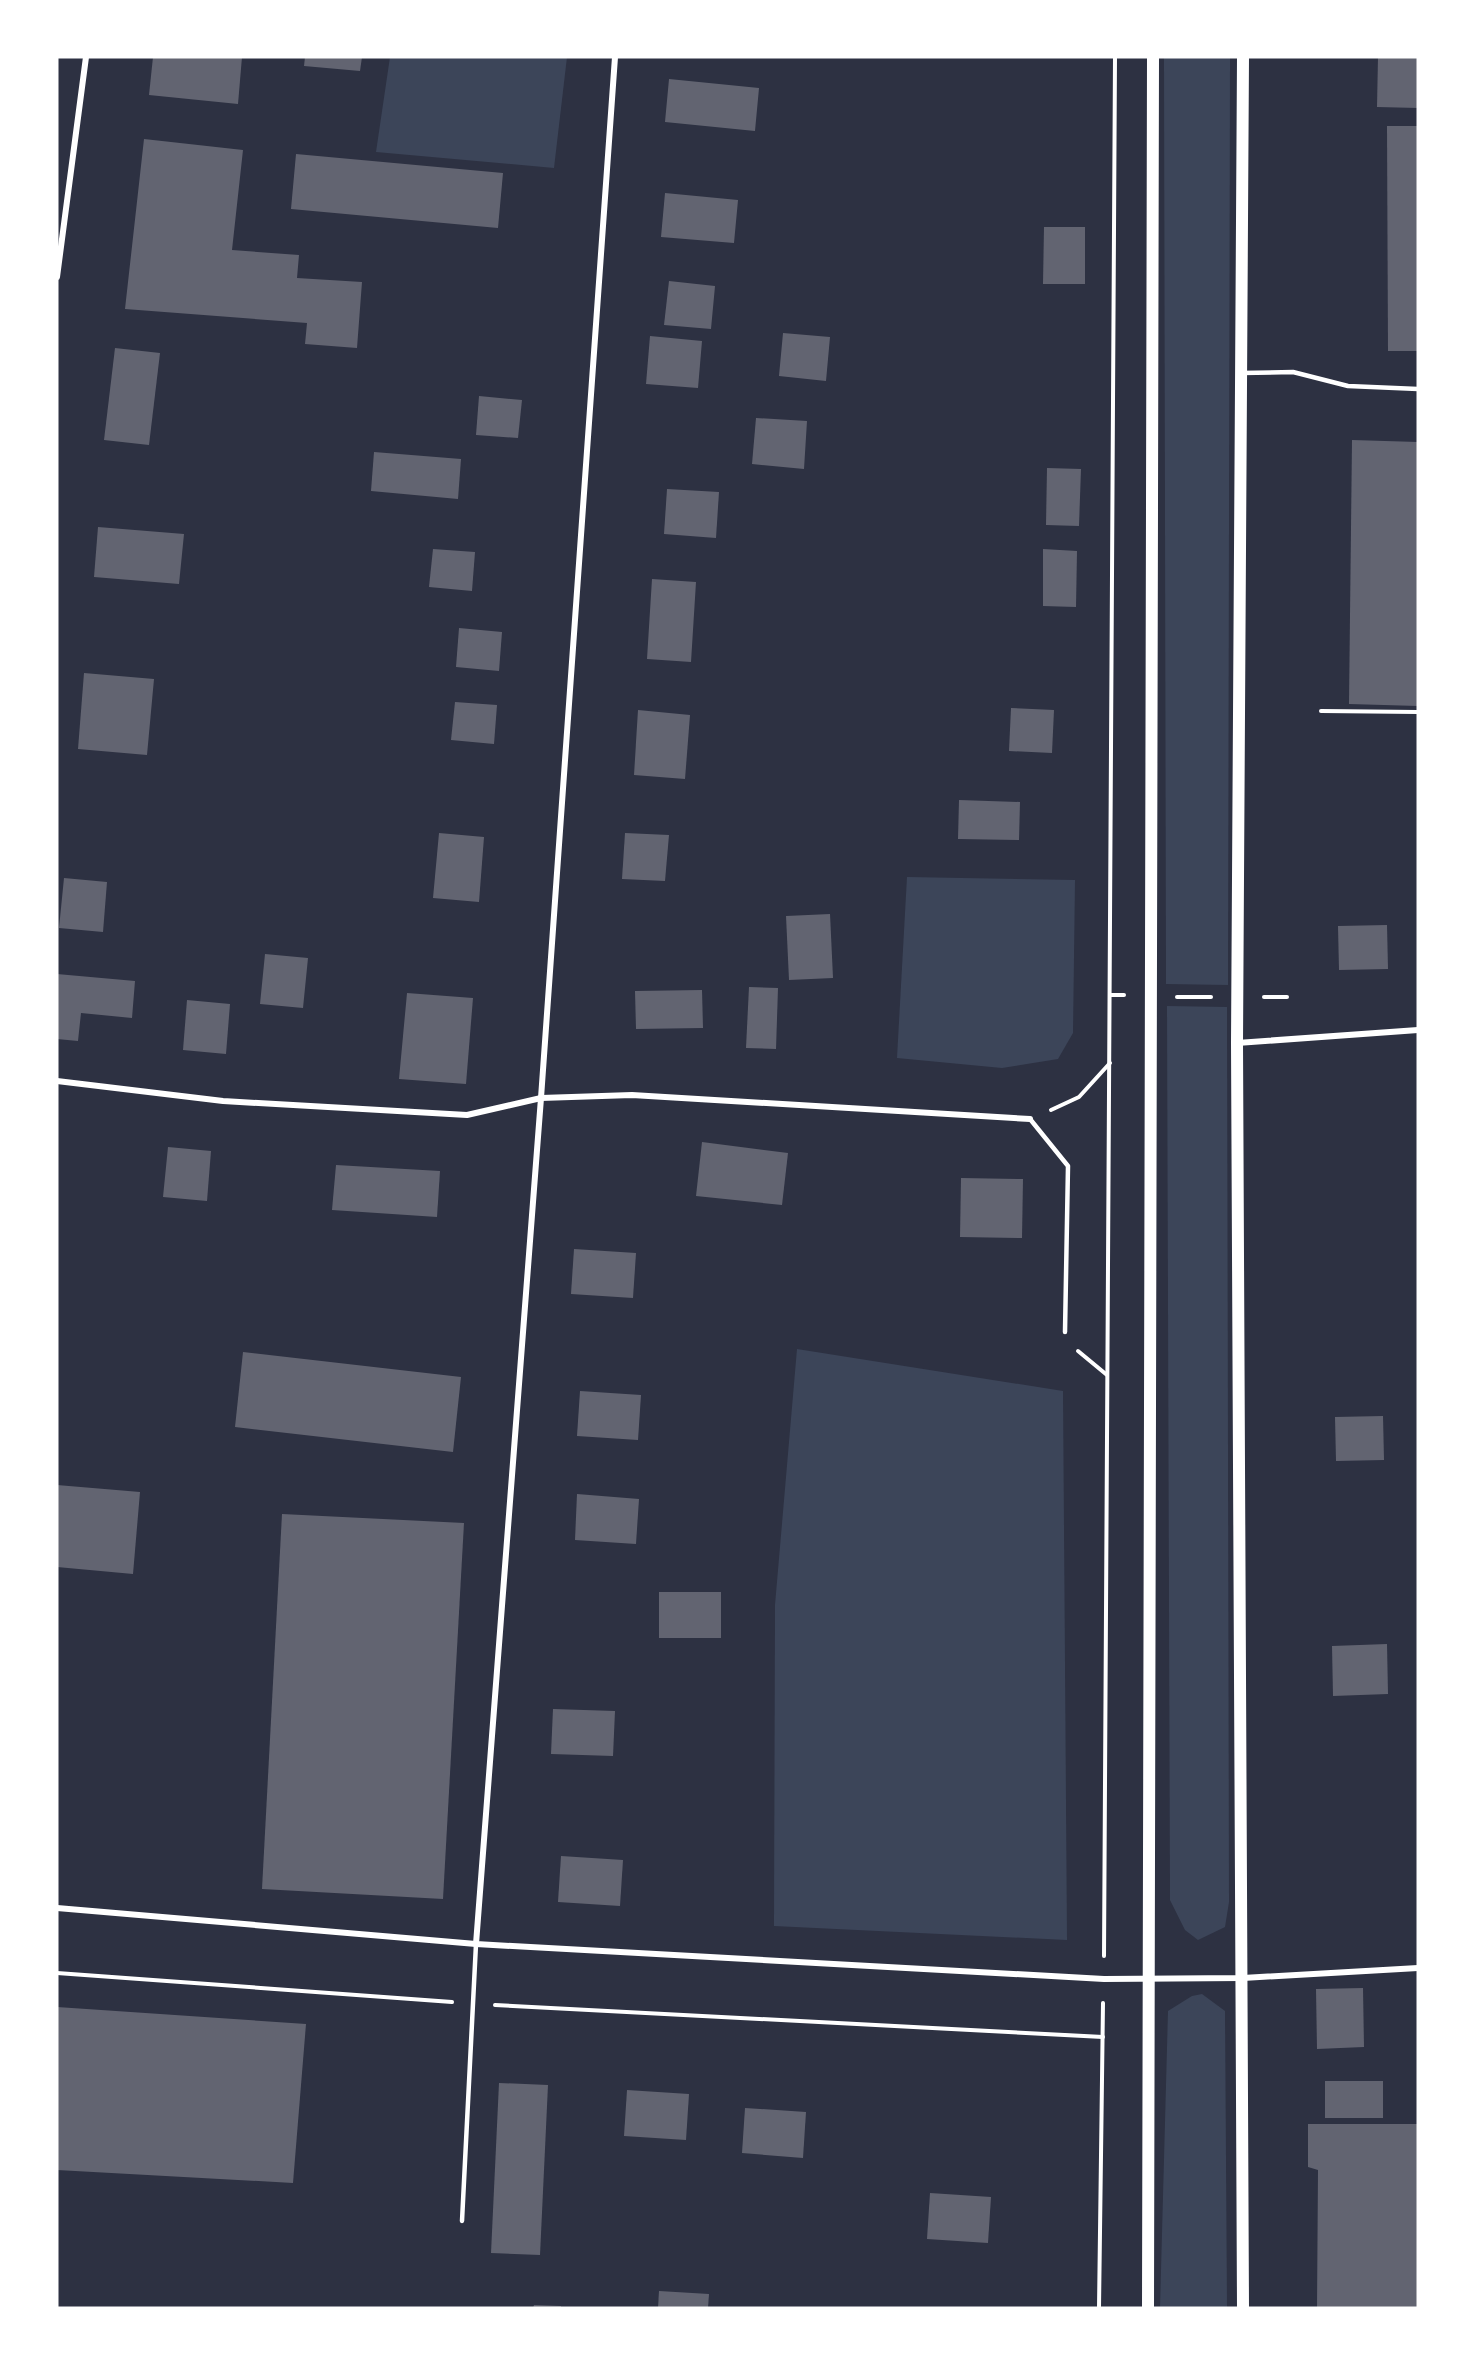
<svg xmlns="http://www.w3.org/2000/svg" width="1475" height="2365" viewBox="0 0 1475 2365" font-family="'Work Sans',sans-serif">
<style>
.green{fill:#3c4559}
.building{fill:#626471}
.lines{fill:none;stroke-linecap:round;stroke-linejoin:round}
.path{stroke:#fff;stroke-width:4}
.service{stroke:#fff;stroke-width:4.5}
.minor{stroke:#fff;stroke-width:6}
.secondary{stroke:#fff;stroke-width:12}
</style>
<rect width="100%" height="100%" fill="#2d3142"/>
<g class="green">
<path d="M 390,57 L 567,57 L 554,168 L 376,152 Z"/>
<path d="M 1164,57 L 1230,57 L 1228,985 L 1166,984 Z"/>
<path d="M 907,877 L 1075,880 L 1073,1033 L 1058,1059 L 1002,1068 L 897,1058 Z"/>
<path d="M 1167,1006 L 1227,1007 L 1229,1902 L 1225,1927 L 1198,1940 L 1185,1930 L 1170,1900 Z"/>
<path d="M 797,1349 L 1063,1391 L 1067,1940 L 774,1926 L 775,1605 Z"/>
<path d="M 1202,1994 L 1225,2011 L 1227,2308 L 1160,2308 L 1168,2011 L 1192,1996 Z"/>
</g>
<g class="building">
<path d="M 153,57 L 242,57 L 238,104 L 149,95 Z"/>
<path d="M 305,57 L 362,57 L 360,71 L 304,66 Z"/>
<path d="M 1378,57 L 1418,57 L 1418,108 L 1377,107 Z"/>
<path d="M 669,79 L 759,88 L 755,131 L 665,122 Z"/>
<path d="M 1387,126 L 1418,126 L 1418,351 L 1388,351 Z"/>
<path d="M 144,139 L 243,150 L 232,250 L 299,255 L 297,278 L 362,282 L 357,348 L 305,344 L 307,323 L 125,309 Z"/>
<path d="M 296,154 L 503,173 L 498,228 L 291,209 Z"/>
<path d="M 665,193 L 738,200 L 734,243 L 661,237 Z"/>
<path d="M 1044,227 L 1085,227 L 1085,284 L 1043,284 Z"/>
<path d="M 669,281 L 715,286 L 711,329 L 664,325 Z"/>
<path d="M 783,333 L 830,337 L 826,381 L 779,376 Z"/>
<path d="M 650,336 L 702,341 L 698,388 L 646,384 Z"/>
<path d="M 115,348 L 160,353 L 149,445 L 104,440 Z"/>
<path d="M 479,396 L 522,400 L 518,438 L 476,435 Z"/>
<path d="M 756,418 L 807,421 L 804,469 L 752,464 Z"/>
<path d="M 1352,440 L 1418,442 L 1418,706 L 1349,704 Z"/>
<path d="M 374,452 L 461,459 L 458,499 L 371,491 Z"/>
<path d="M 1047,468 L 1081,469 L 1079,526 L 1046,525 Z"/>
<path d="M 667,489 L 719,492 L 716,538 L 664,534 Z"/>
<path d="M 98,527 L 184,534 L 179,584 L 94,577 Z"/>
<path d="M 433,549 L 475,552 L 472,591 L 429,587 Z"/>
<path d="M 1043,549 L 1077,551 L 1076,607 L 1043,606 Z"/>
<path d="M 652,579 L 696,582 L 691,662 L 647,659 Z"/>
<path d="M 459,628 L 502,632 L 499,671 L 456,667 Z"/>
<path d="M 84,673 L 154,679 L 147,755 L 78,749 Z"/>
<path d="M 455,702 L 497,705 L 494,744 L 451,740 Z"/>
<path d="M 1011,708 L 1054,710 L 1052,753 L 1009,751 Z"/>
<path d="M 638,710 L 690,715 L 685,779 L 634,775 Z"/>
<path d="M 959,800 L 1020,802 L 1019,840 L 958,839 Z"/>
<path d="M 439,833 L 484,837 L 479,902 L 433,898 Z"/>
<path d="M 625,833 L 669,835 L 665,881 L 622,879 Z"/>
<path d="M 64,878 L 107,882 L 103,932 L 59,928 Z"/>
<path d="M 830,914 L 833,978 L 789,980 L 786,916 Z"/>
<path d="M 1387,925 L 1388,969 L 1339,970 L 1338,926 Z"/>
<path d="M 265,954 L 308,958 L 303,1008 L 260,1004 Z"/>
<path d="M 57,974 L 135,981 L 132,1018 L 81,1013 L 78,1041 L 57,1039 Z"/>
<path d="M 749,987 L 778,988 L 776,1049 L 746,1048 Z"/>
<path d="M 702,990 L 703,1028 L 636,1029 L 635,991 Z"/>
<path d="M 407,993 L 473,998 L 466,1084 L 399,1079 Z"/>
<path d="M 187,1000 L 230,1004 L 226,1054 L 183,1050 Z"/>
<path d="M 702,1142 L 788,1153 L 782,1205 L 696,1196 Z"/>
<path d="M 168,1147 L 211,1151 L 207,1201 L 163,1197 Z"/>
<path d="M 336,1165 L 440,1171 L 437,1217 L 332,1210 Z"/>
<path d="M 961,1178 L 1023,1179 L 1022,1238 L 960,1237 Z"/>
<path d="M 574,1249 L 636,1253 L 633,1298 L 571,1294 Z"/>
<path d="M 243,1352 L 461,1377 L 453,1452 L 235,1427 Z"/>
<path d="M 580,1391 L 641,1395 L 638,1440 L 577,1436 Z"/>
<path d="M 1383,1416 L 1384,1460 L 1336,1461 L 1335,1417 Z"/>
<path d="M 57,1485 L 140,1492 L 133,1574 L 57,1567 Z"/>
<path d="M 577,1494 L 639,1499 L 636,1544 L 575,1540 Z"/>
<path d="M 282,1514 L 464,1523 L 443,1899 L 262,1889 Z"/>
<rect x="659" y="1592" width="62" height="46"/>
<path d="M 1387,1644 L 1388,1694 L 1333,1696 L 1332,1646 Z"/>
<path d="M 553,1709 L 615,1711 L 613,1756 L 551,1754 Z"/>
<path d="M 561,1856 L 623,1860 L 620,1906 L 558,1902 Z"/>
<path d="M 1363,1988 L 1364,2047 L 1317,2049 L 1316,1989 Z"/>
<path d="M 57,2007 L 306,2024 L 293,2183 L 57,2170 Z"/>
<rect x="1325" y="2081" width="58" height="37"/>
<path d="M 499,2083 L 548,2085 L 540,2255 L 491,2253 Z"/>
<path d="M 627,2090 L 689,2094 L 686,2140 L 624,2136 Z"/>
<path d="M 745,2108 L 806,2112 L 803,2158 L 742,2153 Z"/>
<path d="M 1308,2124 L 1418,2124 L 1418,2308 L 1317,2308 L 1318,2170 L 1308,2167 Z"/>
<path d="M 930,2193 L 991,2197 L 988,2243 L 927,2239 Z"/>
<path d="M 659,2291 L 709,2294 L 708,2308 L 658,2308 Z"/>
<path d="M 534,2305 L 561,2306 L 561,2308 L 533,2308 Z"/>
</g>
<g class="lines">
<g class="path">
<path d="M 1321,711 L 1418,712"/>
<path d="M 1110,995 L 1124,995"/>
<path d="M 1177,997 L 1211,997"/>
<path d="M 1264,997 L 1287,997"/>
<path d="M 1051,1110 L 1079,1097 L 1110,1063"/>
<path d="M 1078,1351 L 1107,1375"/>
<path d="M 1104,1956 L 1115,57"/>
<path d="M 57,1973 L 452,2002"/>
<path d="M 495,2005 L 1103,2037"/>
<path d="M 1099,2308 L 1103,2003"/>
</g>
<g class="service">
<path d="M 1241,373 L 1293,372 L 1348,386 L 1418,389"/>
<path d="M 1030,1119 L 1068,1166 L 1065,1332"/>
<path d="M 462,2221 L 476,1944"/>
</g>
<g class="minor">
<path d="M 57,277 L 86,57"/>
<path d="M 1237,1043 L 1418,1030"/>
<path d="M 57,1081 L 223,1101 L 467,1115 L 541,1098 L 632,1095 L 1030,1119"/>
<path d="M 57,1908 L 476,1944 L 1104,1979 L 1243,1978 L 1418,1968"/>
<path d="M 476,1944 L 541,1098 L 615,57"/>
</g>
<g class="secondary">
<path d="M 1148,2308 L 1153,57"/>
<path d="M 1243,2308 L 1237,1043 L 1243,57"/>
</g>
</g>
<rect width="1475" height="2365" fill="none" stroke="#ffffff" stroke-width="117"/>
</svg>
